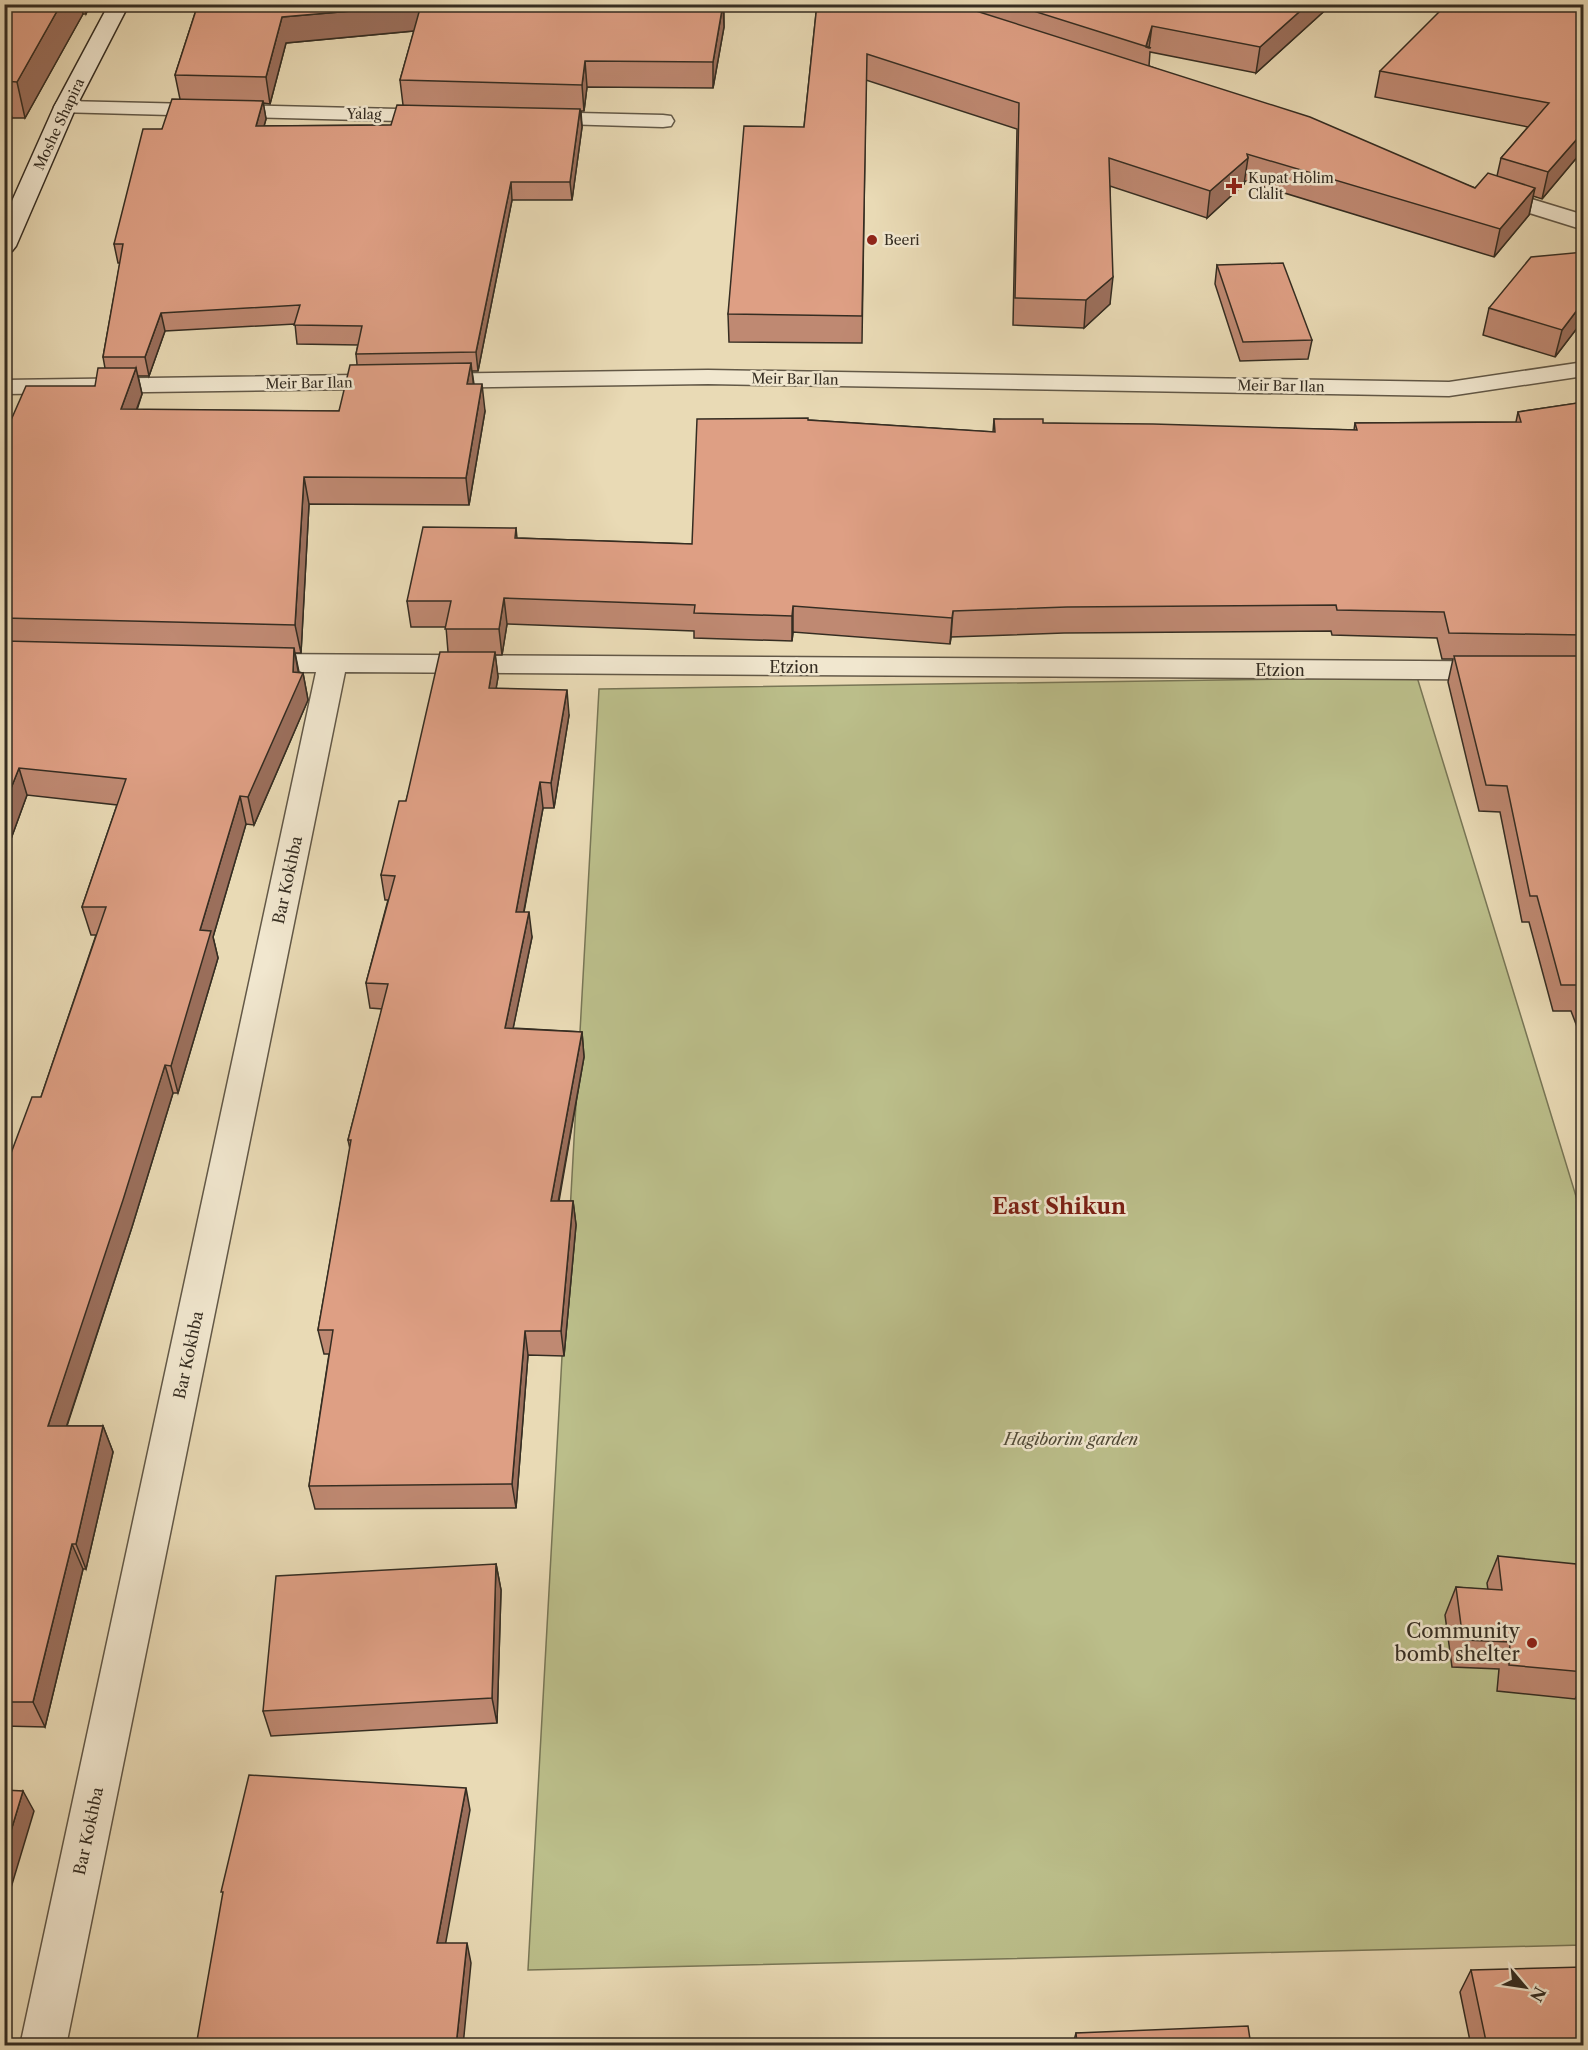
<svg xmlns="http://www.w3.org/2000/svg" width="1588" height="2050" viewBox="0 0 1588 2050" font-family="'Libre Caslon Text',serif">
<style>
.green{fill:#bbbe8a;stroke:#787656;stroke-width:1.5}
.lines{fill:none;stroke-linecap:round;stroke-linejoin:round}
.street-casing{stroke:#625847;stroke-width:3}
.secondary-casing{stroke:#352d22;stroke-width:3}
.street{fill:#f1e7cf;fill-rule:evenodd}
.secondary{fill:#f1e7cf;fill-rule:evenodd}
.wall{fill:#bf8972;stroke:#352d22;stroke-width:1.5;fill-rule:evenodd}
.shaded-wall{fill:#9b6f5c;stroke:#352d22;stroke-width:1.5}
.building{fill:#de9f84;stroke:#352d22;stroke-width:1.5}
.poi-dot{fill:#8f2418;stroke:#f1e7cf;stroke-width:2}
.labels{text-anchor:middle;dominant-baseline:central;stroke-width:5;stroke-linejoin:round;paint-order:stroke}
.far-street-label{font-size:14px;fill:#352d22;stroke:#f1e7cf}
.far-poi-label{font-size:14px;fill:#352d22;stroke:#f1e7cf;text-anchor:start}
.street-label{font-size:16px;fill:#352d22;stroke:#f1e7cf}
.park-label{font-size:16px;font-style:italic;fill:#504a37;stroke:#f1e7cf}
.near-poi-label{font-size:20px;fill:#352d22;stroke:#f1e7cf;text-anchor:end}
.district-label{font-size:22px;font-weight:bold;fill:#7a1f14;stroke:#f1e7cf}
</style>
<rect width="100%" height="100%" fill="#e9dab5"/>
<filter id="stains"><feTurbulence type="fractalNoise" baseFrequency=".00333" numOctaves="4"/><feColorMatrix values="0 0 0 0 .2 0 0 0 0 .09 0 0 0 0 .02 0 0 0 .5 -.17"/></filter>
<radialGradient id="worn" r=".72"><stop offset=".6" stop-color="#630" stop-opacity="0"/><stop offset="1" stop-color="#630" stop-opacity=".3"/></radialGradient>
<path class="green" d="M 1417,677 L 1583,1219 L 1583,1945 L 528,1970 L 599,689 Z"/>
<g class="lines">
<defs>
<g id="street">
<path d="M 65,101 L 439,110 L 447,111 L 450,116 L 447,121 L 439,122 L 57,112 L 54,107 L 57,102 Z"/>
<path d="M 536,112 L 663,115 L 671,116 L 674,121 L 671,126 L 663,127 L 528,123 L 525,118 L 528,113 Z"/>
<path d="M 1489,186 L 1584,215 L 1584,230 L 1481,198 L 1478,193 L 1481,188 Z"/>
<path d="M 1584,362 L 1584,376 L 1449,396 L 708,384 L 4,394 L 4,380 L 708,370 L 1449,382 Z"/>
<path d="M 253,654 L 1584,662 L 1584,680 L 345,672 L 66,2046 L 20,2046 L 316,672 L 253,672 L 243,669 L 239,663 L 243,657 Z"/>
</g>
<path id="secondary" d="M 109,4 L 129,4 L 76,107 L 16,246 L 12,251 L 4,253 L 4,219 L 54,107 Z"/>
</defs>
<use href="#street" class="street-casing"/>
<use href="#secondary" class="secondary-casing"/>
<use href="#street" class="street"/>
<use href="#secondary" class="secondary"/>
</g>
<g class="wall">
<path d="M 4,4 L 90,4 L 86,14 L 83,14 L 25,118 L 12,118 L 4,132 Z"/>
<path d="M 198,4 L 724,4 L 724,27 L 713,88 L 587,87 L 584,111 L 581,111 L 582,127 L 572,200 L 512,200 L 478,371 L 472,371 L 474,384 L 485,411 L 469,505 L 309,504 L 301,653 L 295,653 L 299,672 L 303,673 L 308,700 L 254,825 L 246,824 L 213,937 L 218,958 L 178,1093 L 173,1093 L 132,1227 L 67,1426 L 103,1426 L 113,1452 L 86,1569 L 83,1569 L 45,1727 L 4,1726 L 4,1172 L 41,1097 L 96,935 L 91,935 L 82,907 L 117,805 L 27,795 L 4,858 L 4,436 L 95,386 L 105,368 L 103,357 L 120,263 L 118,263 L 114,244 L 162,129 L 180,99 L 175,75 ZM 414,31 L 400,80 L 403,105 L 391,125 L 264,126 L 266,119 L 263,103 L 270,104 L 286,43 ZM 295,324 L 297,344 L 358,345 L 356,354 L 357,364 L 339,411 L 137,410 L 142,394 L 138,376 L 149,376 L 165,331 Z"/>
<path d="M 817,4 L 1332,4 L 1256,73 L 1150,52 L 1149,66 L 1475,188 L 1497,176 L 1501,158 L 1528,127 L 1375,97 L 1380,71 L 1584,4 L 1584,149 L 1542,199 L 1533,196 L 1529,215 L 1494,257 L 1245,181 L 1244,184 L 1207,218 L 1110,186 L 1110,304 L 1084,328 L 1013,325 L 1017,129 L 866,80 L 862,343 L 729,342 L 728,314 L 804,127 Z"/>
<path d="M 1584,252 L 1584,319 L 1555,357 L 1483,335 L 1489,308 Z"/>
<path d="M 1217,265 L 1312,340 L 1308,359 L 1240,361 L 1215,284 Z"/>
<path d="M 1584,402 L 1584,1045 L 1571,1011 L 1553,1011 L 1529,922 L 1522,922 L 1500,812 L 1479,811 L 1448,682 L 1453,659 L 1442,659 L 1437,638 L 1332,635 L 1331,631 L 1064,633 L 951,637 L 950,644 L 793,632 L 792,641 L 694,638 L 694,631 L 507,624 L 502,655 L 495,655 L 498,677 L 496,688 L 569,715 L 554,808 L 543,808 L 524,912 L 532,937 L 513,1028 L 582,1032 L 584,1057 L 559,1201 L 573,1201 L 576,1225 L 564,1356 L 528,1355 L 516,1508 L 315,1509 L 309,1486 L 329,1354 L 324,1354 L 318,1330 L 350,1149 L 348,1140 L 382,1009 L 370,1008 L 366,983 L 388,900 L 385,900 L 381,875 L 406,801 L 448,652 L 446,627 L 411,627 L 407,601 L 516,528 L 517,538 L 692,544 L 808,420 L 993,432 L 994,419 L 1043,423 L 1354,430 L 1355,423 L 1516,422 L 1518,412 Z"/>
<path d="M 1498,1556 L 1584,1631 L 1584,1682 L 1575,1699 L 1497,1691 L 1499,1669 L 1452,1667 L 1445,1615 L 1456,1587 L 1488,1590 L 1487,1583 Z"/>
<path d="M 496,1564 L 501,1590 L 497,1723 L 271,1736 L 263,1711 Z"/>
<path d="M 1471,1970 L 1584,2046 L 1471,2046 L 1460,1992 Z"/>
<path d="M 1076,2033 L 1251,2046 L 1073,2044 Z"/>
</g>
<g class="shaded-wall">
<path d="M 61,4 L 81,4 L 83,14 L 25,118 L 17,82 Z"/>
<path d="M 84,4 L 90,4 L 86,14 Z"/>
<path d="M 723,4 L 724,27 L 713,88 L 713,62 Z"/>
<path d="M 1308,4 L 1332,4 L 1256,73 L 1260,47 Z"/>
<path d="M 421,5 L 424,30 L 286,43 L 270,104 L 266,77 L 282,17 Z"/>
<path d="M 1152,26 L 1149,48 L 1146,47 Z"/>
<path d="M 585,61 L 587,87 L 584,111 L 582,85 Z"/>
<path d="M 4,88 L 12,118 L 4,132 Z"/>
<path d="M 263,101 L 266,119 L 259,144 L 256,126 Z"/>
<path d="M 580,109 L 582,127 L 572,200 L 570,182 Z"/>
<path d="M 1584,131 L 1584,149 L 1542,199 L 1548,172 Z"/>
<path d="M 1248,158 L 1244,184 L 1207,218 L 1210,191 Z"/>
<path d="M 511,182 L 512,200 L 478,371 L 476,352 Z"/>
<path d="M 1535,188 L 1529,215 L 1494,257 L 1500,229 Z"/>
<path d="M 1113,277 L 1110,304 L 1084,328 L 1086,300 Z"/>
<path d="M 1584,301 L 1584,319 L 1555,357 L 1562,330 Z"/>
<path d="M 161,313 L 165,331 L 149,376 L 145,357 Z"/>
<path d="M 471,363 L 474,390 L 467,384 Z"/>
<path d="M 136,368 L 142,394 L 127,436 L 121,409 Z"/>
<path d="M 482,384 L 485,411 L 469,505 L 466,478 Z"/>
<path d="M 304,477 L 309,504 L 301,653 L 295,625 Z"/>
<path d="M 504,598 L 507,624 L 502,655 L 499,629 Z"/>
<path d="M 793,606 L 793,632 L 792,641 L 792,616 Z"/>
<path d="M 953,611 L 951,637 L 950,644 L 952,618 Z"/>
<path d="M 294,648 L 299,676 L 303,673 L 308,700 L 254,825 L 248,797 L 293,672 Z"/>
<path d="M 495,652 L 498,677 L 492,713 L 489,688 Z"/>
<path d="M 567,690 L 569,715 L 554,808 L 551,783 Z"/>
<path d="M 19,768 L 27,795 L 4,858 L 4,806 Z"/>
<path d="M 540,782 L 543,808 L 519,937 L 516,912 Z"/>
<path d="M 240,796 L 246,824 L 213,937 L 218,958 L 178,1093 L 171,1066 L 200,930 Z"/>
<path d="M 529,912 L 532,937 L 508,1053 L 505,1028 Z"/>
<path d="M 582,1032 L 584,1057 L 554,1225 L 551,1201 Z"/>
<path d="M 165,1065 L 173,1093 L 132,1227 L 58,1452 L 48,1426 Z"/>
<path d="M 573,1201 L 576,1225 L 564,1356 L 561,1331 Z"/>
<path d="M 525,1331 L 528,1355 L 516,1508 L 512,1484 Z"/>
<path d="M 103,1426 L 113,1452 L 86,1569 L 76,1544 Z"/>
<path d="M 72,1544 L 83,1569 L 45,1727 L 33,1702 Z"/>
<path d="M 496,1564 L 501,1590 L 497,1723 L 492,1698 Z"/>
<path d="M 466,1788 L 470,1810 L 442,1963 L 437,1943 Z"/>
<path d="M 23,1791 L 34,1811 L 4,1911 L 4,1854 Z"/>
<path d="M 467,1943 L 471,1963 L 463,2046 L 456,2046 Z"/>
</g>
<g class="building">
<path d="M 4,4 L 61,4 L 17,82 L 4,81 Z"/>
<path d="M 198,4 L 723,4 L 713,62 L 585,61 L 582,85 L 400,80 L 421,5 L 282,17 L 266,77 L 175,75 Z"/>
<path d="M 817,4 L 954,4 L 1310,117 L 1475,188 L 1488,173 L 1535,188 L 1500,229 L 1247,154 L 1248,158 L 1210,191 L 1109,158 L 1113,277 L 1086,300 L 1015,298 L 1019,103 L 867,54 L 862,316 L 728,314 L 744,126 L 804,127 Z"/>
<path d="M 1011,4 L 1308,4 L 1260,47 L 1152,26 L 1146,46 L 1151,48 Z"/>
<path d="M 1447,4 L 1584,4 L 1584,131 L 1548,172 L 1501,158 L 1549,103 L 1380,71 Z"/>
<path d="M 172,99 L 263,101 L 256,126 L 391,125 L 397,105 L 580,109 L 570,182 L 511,182 L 476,352 L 356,354 L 362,326 L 294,325 L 300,305 L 161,313 L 145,357 L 103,357 L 123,244 L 114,244 L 143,129 L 162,129 Z"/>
<path d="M 1584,252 L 1584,301 L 1562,330 L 1489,308 L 1531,257 Z"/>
<path d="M 1283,263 L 1312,340 L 1243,342 L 1217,265 Z"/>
<path d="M 471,363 L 467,384 L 482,384 L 466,478 L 304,477 L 295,625 L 4,618 L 4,436 L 26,386 L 95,386 L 98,368 L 136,368 L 121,409 L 339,411 L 350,365 Z"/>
<path d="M 1584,402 L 1584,635 L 1449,633 L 1444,612 L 1337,610 L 1336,605 L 1067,607 L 953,611 L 952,618 L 793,606 L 792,616 L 694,613 L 695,605 L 504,598 L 499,629 L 445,629 L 451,601 L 407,601 L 423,527 L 516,528 L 515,538 L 692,544 L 697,419 L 808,418 L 808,420 L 995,432 L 994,419 L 1043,419 L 1043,423 L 1153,424 L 1357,430 L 1355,423 L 1521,422 L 1518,412 Z"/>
<path d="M 4,641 L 294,648 L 293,672 L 303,673 L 248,797 L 240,796 L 200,930 L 211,931 L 171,1066 L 165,1065 L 123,1200 L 48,1426 L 103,1426 L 76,1544 L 72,1544 L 33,1702 L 4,1702 L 4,1172 L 32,1097 L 41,1097 L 106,907 L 82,907 L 126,779 L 19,768 L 4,806 Z"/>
<path d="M 440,652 L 495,652 L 489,688 L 567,690 L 551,783 L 540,782 L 516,912 L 529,912 L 505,1028 L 582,1032 L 551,1201 L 573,1201 L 561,1331 L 525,1331 L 512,1484 L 309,1486 L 333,1330 L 318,1330 L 351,1140 L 348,1140 L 388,984 L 366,983 L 395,876 L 381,875 L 399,801 L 406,801 Z"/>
<path d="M 1454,656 L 1584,656 L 1584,994 L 1580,985 L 1561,985 L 1537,896 L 1530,896 L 1507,786 L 1486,785 Z"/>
<path d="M 1498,1556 L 1576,1564 L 1584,1631 L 1584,1672 L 1509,1665 L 1510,1642 L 1463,1640 L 1456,1587 L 1502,1590 Z"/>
<path d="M 496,1564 L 492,1698 L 263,1711 L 276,1576 Z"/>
<path d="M 249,1775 L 466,1788 L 437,1943 L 467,1943 L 456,2046 L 196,2046 L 223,1892 L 221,1892 Z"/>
<path d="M 4,1790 L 23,1791 L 4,1854 Z"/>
<path d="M 1584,1967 L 1584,2046 L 1487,2046 L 1471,1970 Z"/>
<path d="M 1248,2026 L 1251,2046 L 805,2046 L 805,2044 L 1077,2044 L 1076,2033 Z"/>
</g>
<g class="poi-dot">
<path d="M1231 177h6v6h6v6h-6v6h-6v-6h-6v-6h6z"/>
<circle cx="872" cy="240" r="6"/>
<circle cx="1532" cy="1643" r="6"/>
</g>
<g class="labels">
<g class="far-street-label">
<text transform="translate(364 114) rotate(1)">Yalag</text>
<text transform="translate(59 124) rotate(-65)">Moshe Shapira</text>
<text transform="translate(795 379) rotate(1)">Meir Bar Ilan</text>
<text transform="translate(309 383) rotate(-1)">Meir Bar Ilan</text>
<text transform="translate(1281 386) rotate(1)">Meir Bar Ilan</text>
</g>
<g class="far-poi-label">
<text x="1248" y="178">Kupat Holim<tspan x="1248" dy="16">Clalit</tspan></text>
<text x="884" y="240">Beeri</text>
</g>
<g class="street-label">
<text x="794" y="667">Etzion</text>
<text x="1280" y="670">Etzion</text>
<text transform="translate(287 880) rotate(-78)">Bar Kokhba</text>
<text transform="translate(188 1355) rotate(-78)">Bar Kokhba</text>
<text transform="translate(88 1831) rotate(-78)">Bar Kokhba</text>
</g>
<g class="park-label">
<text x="1071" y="1439">Hagiborim garden</text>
</g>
<g class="near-poi-label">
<text x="1520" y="1631">Community<tspan x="1520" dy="23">bomb shelter</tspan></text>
</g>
<g class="district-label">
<text x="1059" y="1206">East Shikun</text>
</g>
</g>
<rect width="1588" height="2050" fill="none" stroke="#e9dab5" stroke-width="24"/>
<rect x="6" y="6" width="1576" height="2038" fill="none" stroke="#352d22" stroke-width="3"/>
<rect x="12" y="12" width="1564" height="2026" fill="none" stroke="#352d22" stroke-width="1.5"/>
<g transform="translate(1525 1987) rotate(119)" stroke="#f1e7cf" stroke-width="4.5" paint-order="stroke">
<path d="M0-4.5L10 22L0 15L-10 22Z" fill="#352d22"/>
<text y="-9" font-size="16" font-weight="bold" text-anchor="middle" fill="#352d22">N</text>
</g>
<rect width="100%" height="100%" filter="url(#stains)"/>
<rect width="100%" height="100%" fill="url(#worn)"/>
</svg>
